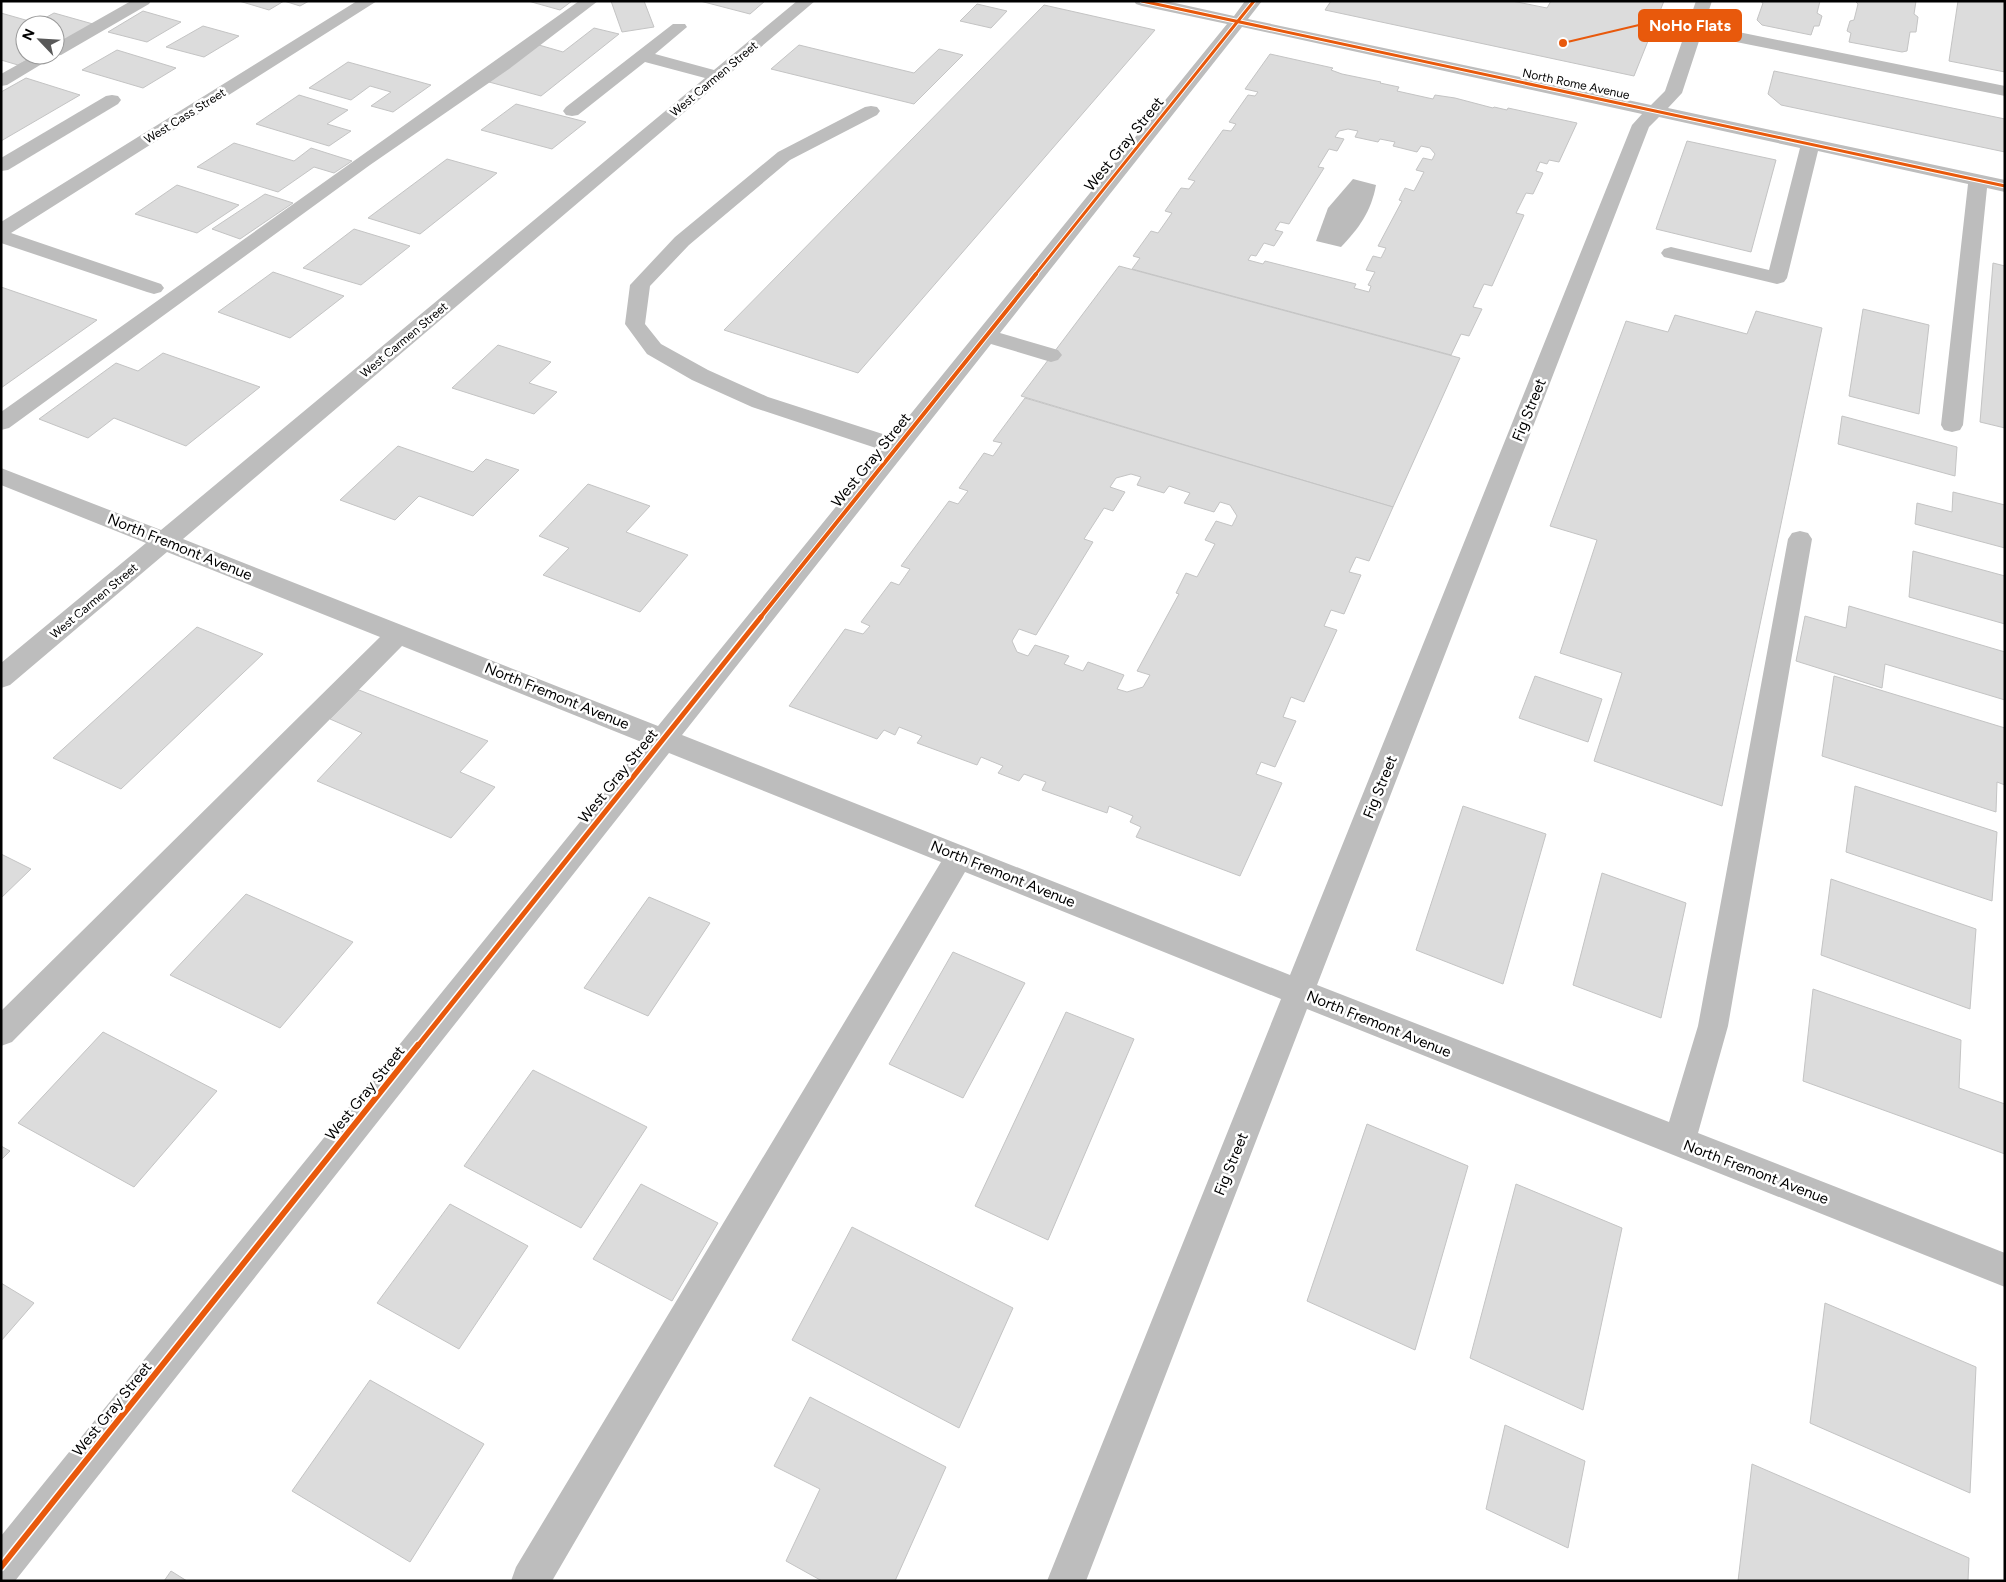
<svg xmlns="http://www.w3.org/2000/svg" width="2006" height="1582" viewBox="0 0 2006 1582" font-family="Figtree,sans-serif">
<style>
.water{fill:#bbb}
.building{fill:#dcdcdc;stroke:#c4c4c4;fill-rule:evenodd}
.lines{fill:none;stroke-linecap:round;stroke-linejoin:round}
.minor{fill:#bdbdbd;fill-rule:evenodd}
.cycleway-far3-casing{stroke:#fff;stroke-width:5}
.cycleway-far2-casing{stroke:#fff;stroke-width:6}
.cycleway-far1-casing{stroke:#fff;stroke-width:8}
.cycleway-casing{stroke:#fff;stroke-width:9}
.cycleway-far3{stroke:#e8590c;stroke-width:3}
.cycleway-far2{stroke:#e8590c;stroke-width:4}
.cycleway-far1{stroke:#e8590c;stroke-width:5}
.cycleway{stroke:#e8590c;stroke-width:6}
.labels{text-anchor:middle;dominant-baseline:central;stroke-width:5;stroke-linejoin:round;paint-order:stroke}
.far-street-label{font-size:12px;fill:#000;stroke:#fff}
.street-label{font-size:15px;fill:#000;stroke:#fff}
.leader{fill:none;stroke:#e8590c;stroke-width:2}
.callout-dot{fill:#e8590c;stroke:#fff;stroke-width:2}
.callout{fill:#e8590c;stroke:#e8590c;stroke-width:2}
.callout-label{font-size:16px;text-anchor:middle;font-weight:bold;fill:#fff}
</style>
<rect width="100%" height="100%" fill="#fff"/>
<path class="water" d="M 1353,179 L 1376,185 C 1371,212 1359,228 1341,247 L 1316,241 L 1328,208 Z"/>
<g class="building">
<path d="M 239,1 L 309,1 L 300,6 L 284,1 L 269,10 Z"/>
<path d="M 528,1 L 572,1 L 560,10 Z"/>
<path d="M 611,1 L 644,1 L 654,27 L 622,32 Z"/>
<path d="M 700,1 L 765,1 L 750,14 Z"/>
<path d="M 1331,1 L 1512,1 L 1547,8 L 1551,1 L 1664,1 L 1634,76 L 1325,10 Z"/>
<path d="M 1760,1 L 1820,1 L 1817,13 L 1822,16 L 1819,26 L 1814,26 L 1811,35 L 1762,25 L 1757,20 L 1763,3 Z"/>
<path d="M 1855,1 L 1916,1 L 1914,14 L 1918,17 L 1916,32 L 1910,32 L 1907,51 L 1902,52 L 1849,42 L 1851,33 L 1847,31 L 1850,21 L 1854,20 L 1858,4 Z"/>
<path d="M 1958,1 L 2005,1 L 2005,72 L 1949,61 Z"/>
<path d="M 977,4 L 1007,11 L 991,28 L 960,21 Z"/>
<path d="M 1044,5 L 1155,30 L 858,373 L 724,330 Z"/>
<path d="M 143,11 L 181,22 L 147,42 L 108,32 Z"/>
<path d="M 1,13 L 36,23 L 54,13 L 93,24 L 55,45 L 55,25 L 25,25 L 25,55 L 37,55 L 18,65 L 1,60 Z"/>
<path d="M 203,26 L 239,36 L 204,57 L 166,47 Z"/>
<path d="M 594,28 L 619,34 L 541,96 L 489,82 L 539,45 L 563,52 Z"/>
<path d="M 799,45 L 914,73 L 939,49 L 963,55 L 914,104 L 771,69 Z"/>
<path d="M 117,50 L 176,68 L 143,88 L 82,70 Z"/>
<path d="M 1270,54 L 1333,68 L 1331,70 L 1342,74 L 1381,82 L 1380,83 L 1399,87 L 1397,91 L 1433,99 L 1435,95 L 1455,98 L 1493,108 L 1494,107 L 1507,110 L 1508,108 L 1577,123 L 1559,162 L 1549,160 L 1547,164 L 1540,162 L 1536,171 L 1543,173 L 1533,194 L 1526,193 L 1516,213 L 1524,215 L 1492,286 L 1484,284 L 1473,307 L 1482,309 L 1469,336 L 1461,334 L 1451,355 L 1132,269 L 1140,258 L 1133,256 L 1151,231 L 1158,233 L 1172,213 L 1165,211 L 1181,188 L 1189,189 L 1195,181 L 1188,179 L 1223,130 L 1231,131 L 1236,124 L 1229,122 L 1248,95 L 1255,96 L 1258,92 L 1245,89 ZM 1348,129 L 1358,131 L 1355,137 L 1378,142 L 1380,139 L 1395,142 L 1393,146 L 1417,152 L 1421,146 L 1430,148 L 1435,154 L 1432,160 L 1423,158 L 1416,170 L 1424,172 L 1414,191 L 1405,188 L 1399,200 L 1402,201 L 1378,246 L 1386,248 L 1381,258 L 1373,256 L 1366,270 L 1375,272 L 1368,285 L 1371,286 L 1369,292 L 1354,288 L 1356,284 L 1265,261 L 1263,264 L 1248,260 L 1251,255 L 1256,256 L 1264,243 L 1274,246 L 1283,232 L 1275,230 L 1280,222 L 1289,224 L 1324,168 L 1318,167 L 1329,149 L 1337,151 L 1344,139 L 1335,137 L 1339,131 Z"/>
<path d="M 348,62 L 431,85 L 393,112 L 371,106 L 391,92 L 370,86 L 351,100 L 309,88 Z"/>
<path d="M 1774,71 L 2005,119 L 2005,152 L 1781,105 L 1768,94 Z"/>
<path d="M 26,78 L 80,95 L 1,141 L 1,92 Z"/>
<path d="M 299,95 L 348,110 L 327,124 L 351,131 L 329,146 L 256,124 Z"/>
<path d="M 516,104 L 586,122 L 552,149 L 481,130 Z"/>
<path d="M 1687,141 L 1776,160 L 1751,252 L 1656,229 Z"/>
<path d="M 234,143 L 294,161 L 311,148 L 352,161 L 334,173 L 314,167 L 278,192 L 197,167 Z"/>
<path d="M 447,159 L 497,173 L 420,234 L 368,218 Z"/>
<path d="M 177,185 L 239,205 L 197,233 L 135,214 Z"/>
<path d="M 265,194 L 293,203 L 240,239 L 212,229 Z"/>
<path d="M 354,229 L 410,246 L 361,285 L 303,268 Z"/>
<path d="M 1993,263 L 2005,266 L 2005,428 L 1980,422 Z"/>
<path d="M 1119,266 L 1460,358 L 1393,507 L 1021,396 Z"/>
<path d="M 273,272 L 344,296 L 290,338 L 218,312 Z"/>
<path d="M 1,287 L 97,320 L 1,388 Z"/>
<path d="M 1863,309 L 1929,325 L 1919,414 L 1849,396 Z"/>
<path d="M 1756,311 L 1822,328 L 1722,806 L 1594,761 L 1622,673 L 1560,653 L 1597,540 L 1550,526 L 1626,321 L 1668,332 L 1675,315 L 1747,334 Z"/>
<path d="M 498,345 L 551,362 L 529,383 L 557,392 L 534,414 L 452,388 Z"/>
<path d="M 163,353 L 260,387 L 186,446 L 114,418 L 88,438 L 39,419 L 116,363 L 138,371 Z"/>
<path d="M 1025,398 L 1393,507 L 1369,561 L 1356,557 L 1349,572 L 1361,575 L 1344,614 L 1331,610 L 1324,626 L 1337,630 L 1304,702 L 1291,697 L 1283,717 L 1296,721 L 1275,767 L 1261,762 L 1256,774 L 1282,783 L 1240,876 L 1136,837 L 1141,827 L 1130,822 L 1133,816 L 1109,806 L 1107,813 L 1042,790 L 1046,782 L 1024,774 L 1019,781 L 998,773 L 1003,766 L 981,757 L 977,765 L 917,743 L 922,736 L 899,727 L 895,735 L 884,730 L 877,739 L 789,706 L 845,629 L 863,634 L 870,626 L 861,622 L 891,582 L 899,585 L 910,569 L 901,566 L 949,501 L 958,504 L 968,491 L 959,488 L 984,453 L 993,456 L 1002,443 L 993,441 ZM 1131,474 L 1141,477 L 1137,485 L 1164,493 L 1169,486 L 1190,493 L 1184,503 L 1214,512 L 1220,502 L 1230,505 L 1237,516 L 1232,526 L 1216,521 L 1205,540 L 1215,544 L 1197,577 L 1186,573 L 1176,593 L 1179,594 L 1137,671 L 1150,675 L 1143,687 L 1127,692 L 1117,689 L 1124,675 L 1088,662 L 1083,671 L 1064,664 L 1069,656 L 1035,645 L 1028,656 L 1017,652 L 1012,641 L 1019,629 L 1036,635 L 1093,542 L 1084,539 L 1104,508 L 1113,511 L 1125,492 L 1110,487 L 1116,478 Z"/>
<path d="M 1842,416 L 1957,447 L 1955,476 L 1838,444 Z"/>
<path d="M 398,446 L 473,472 L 486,459 L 519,470 L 473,516 L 419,496 L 395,520 L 340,500 Z"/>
<path d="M 588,484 L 650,506 L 626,532 L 688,555 L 640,612 L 543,575 L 569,548 L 539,536 Z"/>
<path d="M 1953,492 L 2005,505 L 2005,548 L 1915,524 L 1917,503 L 1952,512 Z"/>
<path d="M 1913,551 L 2005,576 L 2005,624 L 1909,597 Z"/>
<path d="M 1849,606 L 2005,652 L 2005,700 L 1885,664 L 1882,688 L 1796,661 L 1805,616 L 1846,628 Z"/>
<path d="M 197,627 L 263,654 L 121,789 L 53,758 Z"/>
<path d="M 1535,676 L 1602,699 L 1588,742 L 1519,718 Z"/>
<path d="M 1834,676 L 2005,728 L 2005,785 L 1997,782 L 1996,812 L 1822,756 Z"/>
<path d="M 359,690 L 488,741 L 460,772 L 495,787 L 451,838 L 317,781 L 362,733 L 330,719 Z"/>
<path d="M 1855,786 L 1997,832 L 1992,901 L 1846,852 Z"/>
<path d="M 1463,806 L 1546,834 L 1503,984 L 1416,950 Z"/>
<path d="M 1,854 L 31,869 L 1,898 Z"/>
<path d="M 1602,873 L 1686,903 L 1661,1018 L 1573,985 Z"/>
<path d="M 1831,879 L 1976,929 L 1970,1009 L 1821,955 Z"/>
<path d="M 246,894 L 353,942 L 280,1028 L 170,975 Z"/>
<path d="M 649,897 L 710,923 L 648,1016 L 584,988 Z"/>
<path d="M 953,952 L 1025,983 L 963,1098 L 889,1064 Z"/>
<path d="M 1813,989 L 1961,1040 L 1959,1088 L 2005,1104 L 2005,1154 L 1803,1081 Z"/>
<path d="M 1066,1012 L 1134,1039 L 1048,1240 L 975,1206 Z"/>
<path d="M 103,1032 L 217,1091 L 134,1187 L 18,1123 Z"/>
<path d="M 533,1070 L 647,1127 L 581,1228 L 464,1166 Z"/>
<path d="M 1367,1124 L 1468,1166 L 1415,1350 L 1307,1301 Z"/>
<path d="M 1,1146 L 10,1151 L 1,1160 Z"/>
<path d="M 641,1184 L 718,1223 L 672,1301 L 593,1259 Z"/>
<path d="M 1516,1184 L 1622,1228 L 1583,1410 L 1470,1358 Z"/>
<path d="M 450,1204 L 528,1246 L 459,1349 L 377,1303 Z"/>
<path d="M 852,1227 L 1013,1308 L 959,1428 L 792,1340 Z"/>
<path d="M 1,1283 L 34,1303 L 1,1341 Z"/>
<path d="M 1825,1303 L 1976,1367 L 1970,1493 L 1810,1423 Z"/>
<path d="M 370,1380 L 484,1444 L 410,1562 L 292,1491 Z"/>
<path d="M 810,1397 L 946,1467 L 895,1581 L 822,1581 L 786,1561 L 820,1489 L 774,1466 Z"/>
<path d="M 1505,1425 L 1585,1461 L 1568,1548 L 1486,1509 Z"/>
<path d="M 1752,1464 L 1969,1558 L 1968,1581 L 1738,1581 Z"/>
<path d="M 171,1571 L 187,1581 L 164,1581 Z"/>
</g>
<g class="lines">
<g class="minor">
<path d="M 131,1 L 151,1 L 149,4 L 61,55 L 55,56 L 7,85 L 1,86 L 1,74 L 35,55 L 55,55 L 55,44 Z"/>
<path d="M 357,1 L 377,1 L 11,233 L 161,284 L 164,288 L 161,292 L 154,294 L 147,292 L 1,243 L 1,222 Z"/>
<path d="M 579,1 L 598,1 L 509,69 L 370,165 L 9,428 L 1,430 L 1,412 Z"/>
<path d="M 797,1 L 815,1 L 183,539 L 658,726 L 882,450 L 752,407 L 692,380 L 647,354 L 625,324 L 630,285 L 675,237 L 778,152 L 865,107 L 871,106 L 877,107 L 880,111 L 877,115 L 790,160 L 689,245 L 650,286 L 645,324 L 661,344 L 708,370 L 768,397 L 892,437 L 1227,24 L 1142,6 L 1136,4 L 1134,1 L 1166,1 L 1234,16 L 1245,1 L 1262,1 L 1248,19 L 1651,105 L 1665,91 L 1686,30 L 1685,28 L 1688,24 L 1696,1 L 1712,1 L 1704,25 L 2005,86 L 2005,96 L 1701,35 L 1682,93 L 1668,108 L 2005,180 L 2005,192 L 1987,188 L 1963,425 L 1960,430 L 1952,432 L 1944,430 L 1941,425 L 1968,184 L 1818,151 L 1787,278 L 1784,282 L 1777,284 L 1664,257 L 1661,253 L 1664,249 L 1671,247 L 1769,270 L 1800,148 L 1659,117 L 1649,127 L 1317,985 L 1669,1122 L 1698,1026 L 1788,539 L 1792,533 L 1800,531 L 1808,533 L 1812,539 L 1728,1026 L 1698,1133 L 2005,1253 L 2005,1287 L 1307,1009 L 1086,1581 L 1047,1581 L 1281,999 L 965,872 L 552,1581 L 511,1581 L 516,1567 L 941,862 L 669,753 L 15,1581 L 1,1581 L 1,1536 L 644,743 L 402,646 L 12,1042 L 1,1046 L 1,1011 L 380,637 L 167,552 L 10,685 L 1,688 L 1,663 L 146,543 L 1,485 L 1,468 L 161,530 L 705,78 L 645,62 L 578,115 L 572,116 L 566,115 L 563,111 L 566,107 L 673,24 L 685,24 L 687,27 L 655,54 L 714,70 ZM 1242,27 L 1642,114 L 1632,125 L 1290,975 L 682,735 L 991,344 L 1051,362 L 1058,360 L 1062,355 L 1058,350 L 1000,333 Z"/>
<path d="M 112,95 L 118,96 L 121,100 L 118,104 L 8,170 L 1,171 L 1,158 L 106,96 Z"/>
</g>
<defs>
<g id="cycleway-far3">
<path d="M 1142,1 L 2005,186"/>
<path d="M 1035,275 L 1254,1"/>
</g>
<path id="cycleway-far2" d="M 760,618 L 1036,274"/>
<path id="cycleway-far1" d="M 417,1047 L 761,617"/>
<path id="cycleway" d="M 1,1567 L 418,1045"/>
</defs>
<use href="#cycleway-far3" class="cycleway-far3-casing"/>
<use href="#cycleway-far2" class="cycleway-far2-casing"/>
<use href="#cycleway-far1" class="cycleway-far1-casing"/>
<use href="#cycleway" class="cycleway-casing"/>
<use href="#cycleway-far3" class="cycleway-far3"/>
<use href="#cycleway-far2" class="cycleway-far2"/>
<use href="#cycleway-far1" class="cycleway-far1"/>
<use href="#cycleway" class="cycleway"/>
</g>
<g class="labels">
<g class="far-street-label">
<text transform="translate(714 79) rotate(-40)">West Carmen Street</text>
<text transform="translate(1576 84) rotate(12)">North Rome Avenue</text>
<text transform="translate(185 116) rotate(-32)">West Cass Street</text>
<text transform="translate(404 340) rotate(-40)">West Carmen Street</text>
<text transform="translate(94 601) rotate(-40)">West Carmen Street</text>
</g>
<g class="street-label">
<text transform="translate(1124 144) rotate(-51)">West Gray Street</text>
<text transform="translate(1529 410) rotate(-68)">Fig Street</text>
<text transform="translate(871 460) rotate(-51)">West Gray Street</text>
<text transform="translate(180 547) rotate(22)">North Fremont Avenue</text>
<text transform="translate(557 696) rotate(22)">North Fremont Avenue</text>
<text transform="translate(618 776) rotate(-51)">West Gray Street</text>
<text transform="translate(1380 787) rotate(-68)">Fig Street</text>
<text transform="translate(1003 874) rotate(22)">North Fremont Avenue</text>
<text transform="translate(1379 1024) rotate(22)">North Fremont Avenue</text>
<text transform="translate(365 1093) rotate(-51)">West Gray Street</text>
<text transform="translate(1231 1164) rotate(-68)">Fig Street</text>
<text transform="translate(1756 1172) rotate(21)">North Fremont Avenue</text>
<text transform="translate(112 1409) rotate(-51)">West Gray Street</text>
</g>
</g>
<path class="leader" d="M1563 43L1639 25"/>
<circle class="callout-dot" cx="1563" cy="43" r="5"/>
<rect class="callout" x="1639" y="10" width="102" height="31" rx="5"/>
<g class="callout-label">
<text x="1690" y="31">NoHo Flats</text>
</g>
<rect width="2006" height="1582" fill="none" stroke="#000000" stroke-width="5"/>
<g transform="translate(40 40) rotate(295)"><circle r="24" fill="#ffffff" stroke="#999999"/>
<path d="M0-4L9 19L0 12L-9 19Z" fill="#595959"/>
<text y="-8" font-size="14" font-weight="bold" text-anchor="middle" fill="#000000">N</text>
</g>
</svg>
